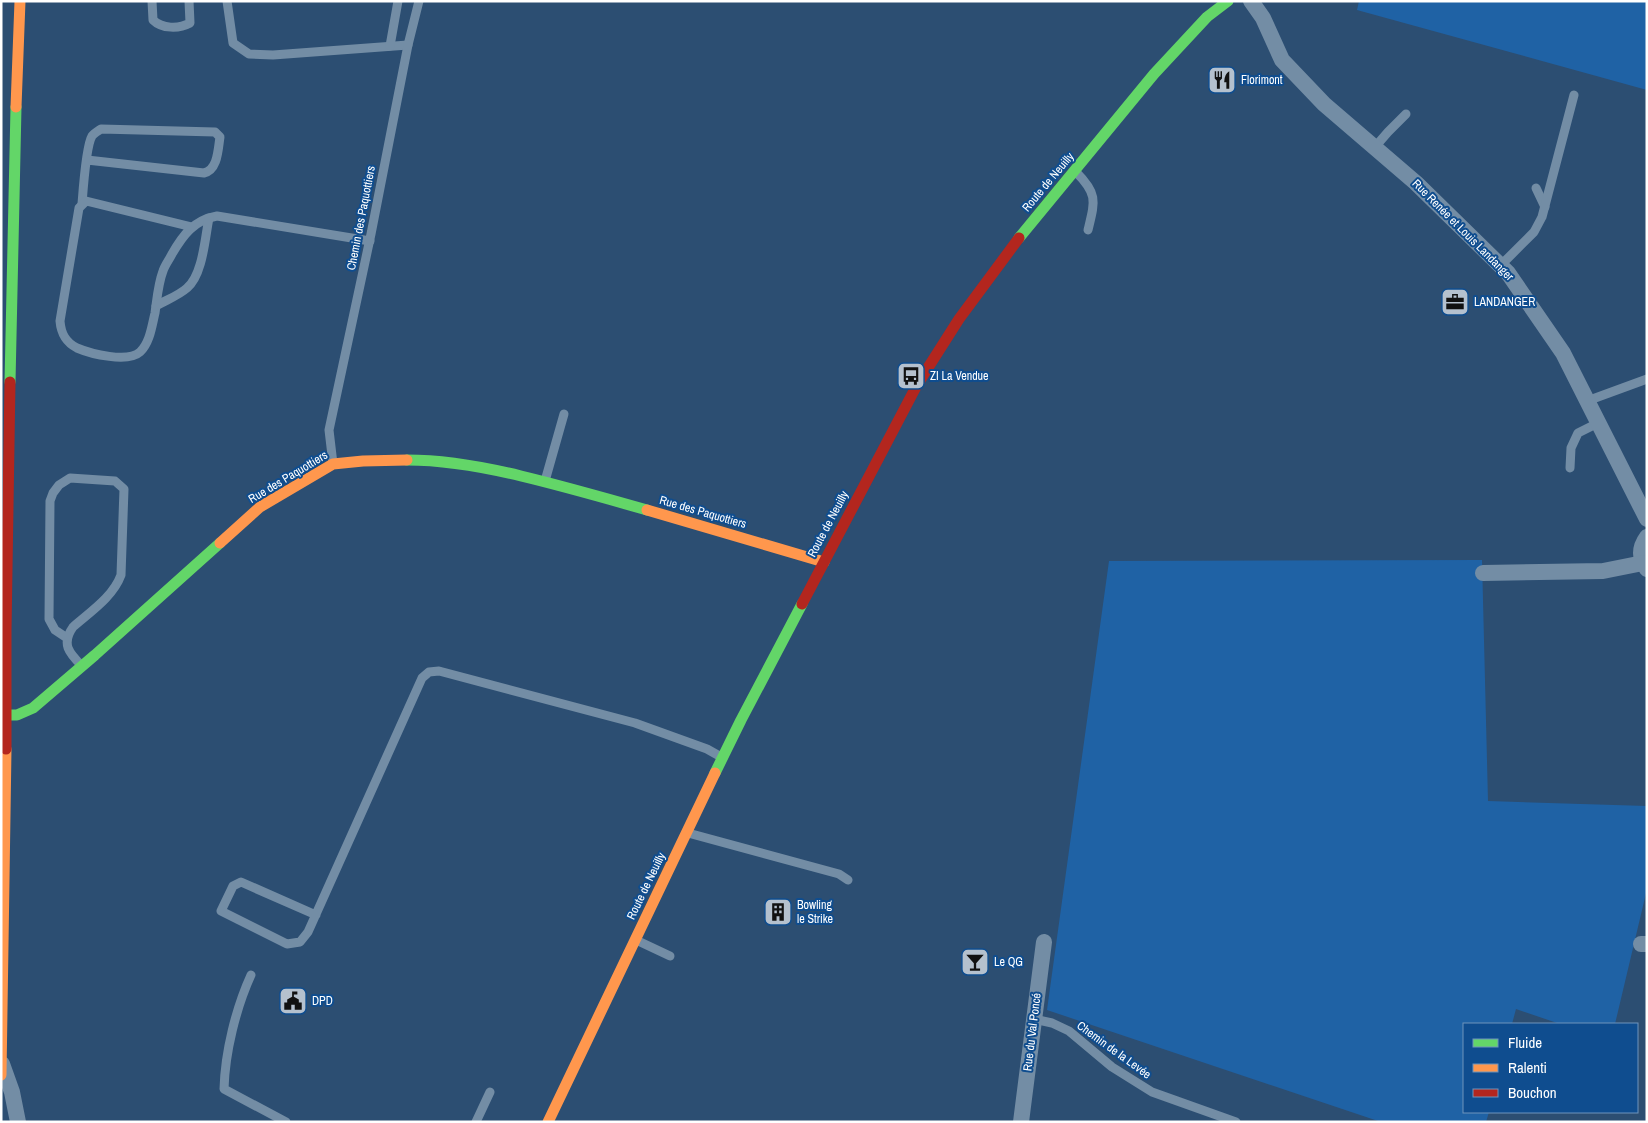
<svg xmlns="http://www.w3.org/2000/svg" width="1648" height="1123" viewBox="0 0 1648 1123" font-family="'Archivo Narrow',sans-serif">
<style>
.green{fill:#1f62a5}
.lines{fill:none;stroke-linecap:round;stroke-linejoin:round}
.lane{stroke:#738da5;stroke-width:9}
.street{stroke:#738da5;stroke-width:16}
.fast{stroke:#63d668;stroke-width:11}
.slow{stroke:#ff974d;stroke-width:11}
.jam{stroke:#b3261e;stroke-width:11}
.labels{text-anchor:middle;dominant-baseline:central;stroke-width:4;stroke-linejoin:round;paint-order:stroke}
.poi-label{font-size:12px;fill:#fff;stroke:#0f4d8f;text-anchor:start}
.street-label{font-size:12px;fill:#fff;stroke:#0f4d8f}
</style>
<rect width="100%" height="100%" fill="#2c4e72"/>
<g class="green">
<path d="M 1359,1 L 1647,1 L 1647,90 L 1357,10 Z"/>
<path d="M 1482,560 L 1488,801 L 1647,806 L 1647,889 L 1615,1024 L 1560,1024 L 1516,1009 L 1512,1024 L 1464,1024 L 1464,1112 L 1489,1112 L 1486,1122 L 1381,1122 L 1047,1010 L 1109,561 Z"/>
</g>
<g class="lines">
<g class="lane">
<path d="M 152,1 L 153,20 C 162,29 179,29 190,23 L 189,1"/>
<path d="M 227,1 L 233,43 L 249,54 L 273,55 L 408,45"/>
<path d="M 390,46 L 398,1"/>
<path d="M 1375,147 L 1388,132 L 1406,114"/>
<path d="M 1076,172 C 1098,194 1095,201 1088,230"/>
<path d="M 1536,188 L 1545,207"/>
<path d="M 82,204 C 83,191 86,146 92,136 C 94,133 98,131 101,129 L 215,132 L 220,137 C 218,149 218,170 204,173 L 87,160"/>
<path d="M 192,227 L 86,201 L 79,208 L 60,321 C 61,333 65,342 77,348 C 91,354 128,363 140,352 C 150,343 152,325 155,313 C 157,299 158,284 163,271 C 165,265 169,260 172,254 C 183,235 194,220 217,216 L 370,241"/>
<path d="M 1501,265 L 1534,232 L 1542,217 L 1574,95"/>
<path d="M 156,306 C 166,300 178,296 187,288 C 203,275 205,237 209,218"/>
<path d="M 1587,401 L 1647,379"/>
<path d="M 333,464 L 329,430 L 371,234 L 408,45 L 419,1"/>
<path d="M 1570,468 L 1571,448 L 1578,433 L 1598,423"/>
<path d="M 545,481 L 564,414"/>
<path d="M 67,638 L 55,630 L 49,619 L 50,501 L 53,493 L 59,485 L 70,478 L 115,481 L 124,489 L 121,575 C 113,597 90,612 73,627 C 61,644 69,653 82,666"/>
<path d="M 688,833 L 839,874 L 848,880"/>
<path d="M 316,915 L 241,882 L 233,886 L 221,911 L 287,944 L 300,942 L 308,932 L 422,678 L 429,672 L 439,671 L 635,723 L 707,749 L 723,758"/>
<path d="M 636,940 L 670,956"/>
<path d="M 251,975 C 236,1008 225,1052 224,1089 L 286,1122"/>
<path d="M 1034,1019 L 1052,1023 L 1069,1031 L 1112,1067 L 1152,1092 L 1236,1122"/>
<path d="M 476,1122 L 490,1092"/>
</g>
<g class="street">
<path d="M 1251,1 L 1263,18 L 1282,60 L 1324,104 L 1416,183 L 1508,273 L 1563,353 L 1647,519"/>
<path d="M 1647,537 C 1639,548 1639,558 1647,569"/>
<path d="M 1483,573 L 1603,571 L 1643,563"/>
<path d="M 1641,944 L 1647,944"/>
<path d="M 2,1064 L 12,1092 L 18,1122"/>
<path d="M 1021,1122 L 1044,942"/>
</g>
<g class="fast">
<path d="M 1019,238 L 1154,74 L 1207,17 L 1228,1"/>
<path d="M 10,382 L 16,107"/>
<path d="M 407,460 C 446,460 484,467 521,476 C 563,486 605,498 647,510"/>
<path d="M 7,715 L 17,715 L 33,708 L 95,655 L 220,543"/>
<path d="M 715,773 L 741,720 L 802,604"/>
</g>
<g class="slow">
<path d="M 16,107 L 20,1"/>
<path d="M 647,510 L 824,562"/>
<path d="M 220,543 L 260,507 L 333,464 L 363,461 L 407,460"/>
<path d="M 1,1075 L 6,749"/>
<path d="M 548,1122 L 715,773"/>
</g>
<g class="jam">
<path d="M 802,604 L 917,385 L 959,319 L 1019,238"/>
<path d="M 6,749 L 6,631 L 10,382"/>
</g>
</g>
<defs>
<symbol id="restaurant-square" viewBox="-11 -11 22 22"><rect x="-9" y="-9" width="18" height="18" rx="4" fill="#b5c1ce" stroke="#0f4d8f"/><path d="M-5-6h1v4h1v-4h1v4h1v-4h1v5L-1.5 .5V6h-2V.5L-5-1ZM5-6V6H3V1.5H1.5Q1.5-4 5-6Z" fill="#111"/></symbol>
<symbol id="office-square" viewBox="-11 -11 22 22"><rect x="-9" y="-9" width="18" height="18" rx="4" fill="#b5c1ce" stroke="#0f4d8f"/><path d="M-6-3h4V-5.5h4V-3h4V5H-6ZM-1-4.5V-3h2v-1.5ZM-6 0V1H6V0Z" fill="#111"/></symbol>
<symbol id="bus-square" viewBox="-11 -11 22 22"><rect x="-9" y="-9" width="18" height="18" rx="4" fill="#b5c1ce" stroke="#0f4d8f"/><path d="M-5-6H5V4H4V6H2V4H-2V6H-4V4H-5ZM-3.5-4V0h7V-4ZM-3.5 1.2v1.5H-2V1.2ZM2 1.2v1.5H3.5V1.2Z" fill="#111"/></symbol>
<symbol id="building-square" viewBox="-11 -11 22 22"><rect x="-9" y="-9" width="18" height="18" rx="4" fill="#b5c1ce" stroke="#0f4d8f"/><path d="M-4-6H4V6H1V3H-1V6H-4ZM-2.5-4.3h1.7v1.8h-1.7ZM.8-4.3h1.7v1.8H.8ZM-2.5-1h1.7V.8h-1.7ZM.8-1h1.7V.8H.8Z" fill="#111"/></symbol>
<symbol id="bar-square" viewBox="-11 -11 22 22"><rect x="-9" y="-9" width="18" height="18" rx="4" fill="#b5c1ce" stroke="#0f4d8f"/><path d="M-6-5H6L.8 .8V4.5H3.5V6h-7V4.5H-.8V.8Z" fill="#111"/></symbol>
<symbol id="civic-square" viewBox="-11 -11 22 22"><rect x="-9" y="-9" width="18" height="18" rx="4" fill="#b5c1ce" stroke="#0f4d8f"/><path d="M-.6-6.5H3V-4.5H.6V-3L4-1V1h2V6H-6V1h2V-1L-.6-3ZM-1.2 2.5V6h2.4V2.5Z" fill="#111"/></symbol>
</defs>
<g fill-rule="evenodd">
<use href="#restaurant-square" x="1206" y="64" width="32" height="32"/>
<use href="#office-square" x="1439" y="286" width="32" height="32"/>
<use href="#bus-square" x="895" y="360" width="32" height="32"/>
<use href="#building-square" x="762" y="896" width="32" height="32"/>
<use href="#bar-square" x="959" y="946" width="32" height="32"/>
<use href="#civic-square" x="277" y="985" width="32" height="32"/>
</g>
<g class="labels">
<g class="poi-label">
<text x="1241" y="80">Florimont</text>
<text x="1474" y="302">LANDANGER</text>
<text x="930" y="376">ZI La Vendue</text>
<text x="797" y="905">Bowling<tspan x="797" dy="14">le Strike</tspan></text>
<text x="994" y="962">Le QG</text>
<text x="312" y="1001">DPD</text>
</g>
<g class="street-label">
<text transform="translate(1048 182) rotate(-50)">Route de Neuilly</text>
<text transform="translate(361 218) rotate(-79)">Chemin des Paquottiers</text>
<text transform="translate(1463 230) rotate(45)">Rue Renée et Louis Landanger</text>
<text transform="translate(288 477) rotate(-31)">Rue des Paquottiers</text>
<text transform="translate(703 512) rotate(16)">Rue des Paquottiers</text>
<text transform="translate(828 524) rotate(-62)">Route de Neuilly</text>
<text transform="translate(646 886) rotate(-64)">Route de Neuilly</text>
<text transform="translate(1032 1032) rotate(-83)">Rue du Val Poncé</text>
<text transform="translate(1114 1050) rotate(36)">Chemin de la Levée</text>
</g>
</g>
<rect width="1648" height="1123" fill="none" stroke="#ffffff" stroke-width="5"/>
<rect x="1463" y="1023" width="175" height="90" fill="#0f4d8f" stroke="#6f94bc"/>
<rect x="1473" y="1039" width="25" height="8" fill="#63d668" stroke="#6f94bc"/>
<text x="1508" y="1048" font-size="15" fill="#ffffff">Fluide</text>
<rect x="1473" y="1064" width="25" height="8" fill="#ff974d" stroke="#6f94bc"/>
<text x="1508" y="1073" font-size="15" fill="#ffffff">Ralenti</text>
<rect x="1473" y="1089" width="25" height="8" fill="#b3261e" stroke="#6f94bc"/>
<text x="1508" y="1098" font-size="15" fill="#ffffff">Bouchon</text>
</svg>
